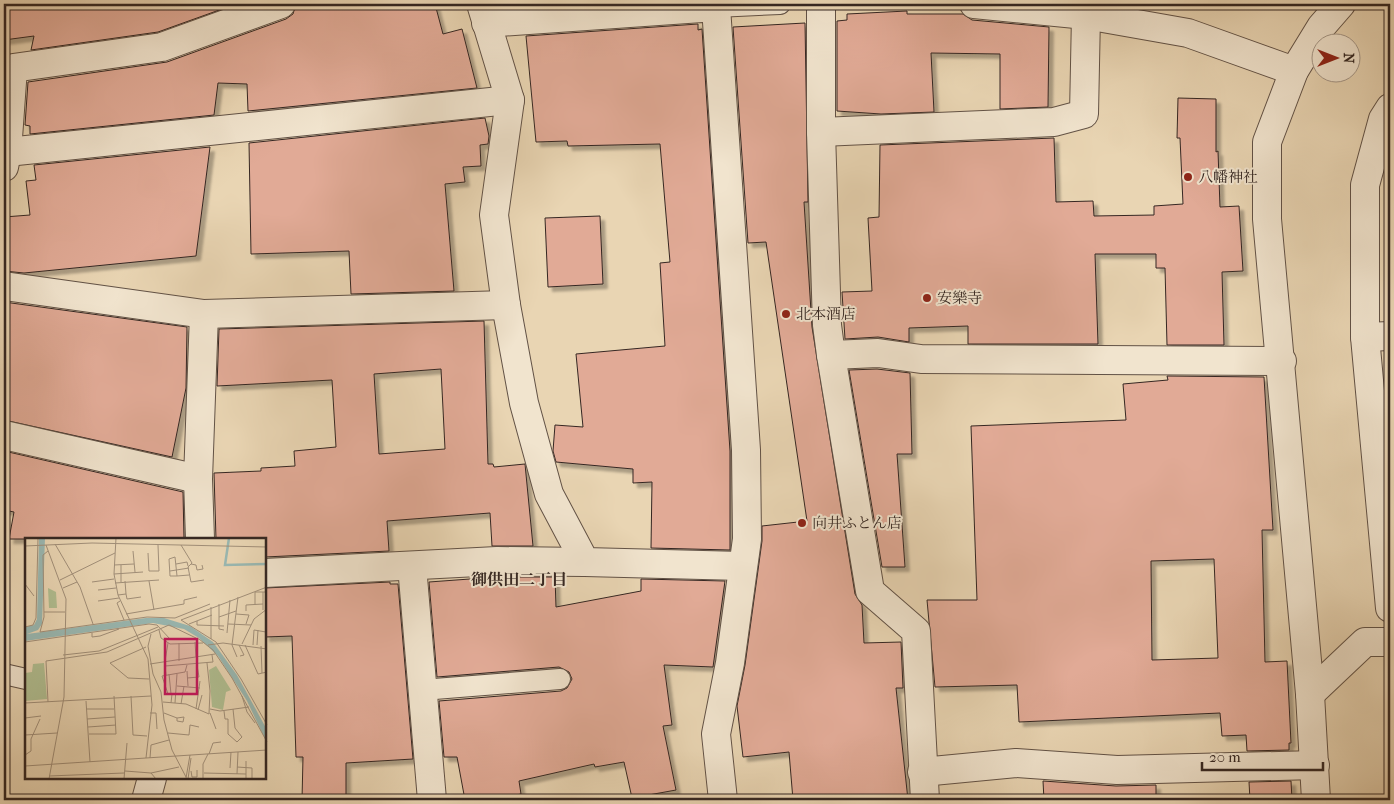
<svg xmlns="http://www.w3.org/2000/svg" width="1394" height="804" viewBox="0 0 1394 804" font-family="'IM FELL French Canon','Noto Serif JP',serif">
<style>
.building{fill:#e1aa96;stroke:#352722;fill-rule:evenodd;filter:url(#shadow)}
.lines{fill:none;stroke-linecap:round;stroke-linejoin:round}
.lane-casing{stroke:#625246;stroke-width:22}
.street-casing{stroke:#625246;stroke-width:30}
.lane{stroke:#f1e4ce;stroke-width:20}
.street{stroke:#f1e4ce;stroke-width:28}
.poi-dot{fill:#8f2418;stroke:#f1e4ce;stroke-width:2}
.labels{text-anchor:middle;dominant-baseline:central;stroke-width:4;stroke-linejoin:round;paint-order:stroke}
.poi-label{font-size:15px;fill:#352722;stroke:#f1e4ce;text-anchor:start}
.neighbourhood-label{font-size:16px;font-weight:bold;fill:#352722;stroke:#f1e4ce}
.inset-river{fill:none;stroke:#99b8b2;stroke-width:2.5}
.inset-road{fill:none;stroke:#a18f79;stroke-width:1}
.view{fill:#c2185b;fill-opacity:0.15;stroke:#c2185b;stroke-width:2.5}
.inset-edge{fill:none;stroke:#352722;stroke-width:2.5}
</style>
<defs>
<filter id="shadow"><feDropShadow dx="4.5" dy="4.5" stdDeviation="1" flood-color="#0004"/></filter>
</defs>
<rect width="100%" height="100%" fill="#e9d5b3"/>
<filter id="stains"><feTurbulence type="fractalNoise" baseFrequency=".004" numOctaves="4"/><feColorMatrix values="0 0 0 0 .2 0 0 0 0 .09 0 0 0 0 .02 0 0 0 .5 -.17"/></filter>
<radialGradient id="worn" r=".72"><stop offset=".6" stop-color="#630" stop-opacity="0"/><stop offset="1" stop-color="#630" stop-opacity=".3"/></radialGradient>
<g class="building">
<path d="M 4,4 L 236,4 L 158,32 L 31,50 L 34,36 L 4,40 Z"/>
<path d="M 296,4 L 435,4 L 443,34 L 462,29 L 477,88 L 248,111 L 247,84 L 218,83 L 214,115 L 30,134 L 30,126 L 25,125 L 28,82 L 167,62 L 286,19 L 293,14 Z"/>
<path d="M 907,11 L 907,14 L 963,14 L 972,20 L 1049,27 L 1048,107 L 1000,109 L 1000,54 L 931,53 L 934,112 L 881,114 L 837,111 L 837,21 L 847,20 L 847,14 Z"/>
<path d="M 805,23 L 808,202 L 804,202 L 812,327 L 855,594 L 862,605 L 864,643 L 901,642 L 903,688 L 896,688 L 908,800 L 793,800 L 789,752 L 743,757 L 737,706 L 745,665 L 762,541 L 762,526 L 807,521 L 766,242 L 748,243 L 733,27 Z"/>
<path d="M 698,24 L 698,30 L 702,29 L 730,451 L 730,550 L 651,548 L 652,482 L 633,483 L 633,469 L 556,462 L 553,451 L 555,425 L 583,427 L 576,354 L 665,346 L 660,263 L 670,262 L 660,144 L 568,146 L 567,141 L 536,142 L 526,36 Z"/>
<path d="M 1178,98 L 1216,99 L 1216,152 L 1218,151 L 1220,207 L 1239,206 L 1243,271 L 1222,272 L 1224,345 L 1167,345 L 1165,268 L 1156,268 L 1156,254 L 1095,254 L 1098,344 L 968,344 L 968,326 L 909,328 L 909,342 L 878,337 L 845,339 L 842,292 L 872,291 L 868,218 L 879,217 L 880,145 L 1054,138 L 1056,202 L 1093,201 L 1094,216 L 1154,215 L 1154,206 L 1183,204 L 1180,138 L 1177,138 Z"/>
<path d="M 485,118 L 489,136 L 488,144 L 480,145 L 481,166 L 463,167 L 465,182 L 445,184 L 454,291 L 351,294 L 349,251 L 251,254 L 249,143 Z"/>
<path d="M 210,147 L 196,256 L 24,273 L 4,271 L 4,217 L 30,215 L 26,181 L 36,180 L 34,165 Z"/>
<path d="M 600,216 L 603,284 L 548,287 L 545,218 Z"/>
<path d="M 4,302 L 187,327 L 186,388 L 172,457 L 4,420 Z"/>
<path d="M 484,321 L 488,464 L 493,464 L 494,467 L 525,464 L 533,546 L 492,546 L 490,513 L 387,521 L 389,551 L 265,557 L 265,539 L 216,539 L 214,473 L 261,471 L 261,468 L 295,466 L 294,451 L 336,447 L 332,380 L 217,386 L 219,329 ZM 441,369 L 445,449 L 379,454 L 374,374 Z"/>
<path d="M 877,369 L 910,373 L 912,454 L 897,454 L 905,567 L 882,567 L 849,370 Z"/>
<path d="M 1167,376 L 1264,377 L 1273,530 L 1262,530 L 1265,662 L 1287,661 L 1291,743 L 1289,743 L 1289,750 L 1247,751 L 1246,735 L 1222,736 L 1220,713 L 1019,722 L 1017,685 L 935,687 L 927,600 L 977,600 L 971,426 L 1126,420 L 1123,384 L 1168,380 ZM 1214,559 L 1218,658 L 1152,660 L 1151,561 Z"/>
<path d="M 4,451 L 183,492 L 184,539 L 9,539 L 14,512 L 4,510 Z"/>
<path d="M 497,577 L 555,577 L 556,607 L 641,591 L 641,579 L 725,581 L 713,667 L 664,665 L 672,725 L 663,726 L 676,790 L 632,798 L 624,762 L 595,767 L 594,764 L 519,781 L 521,794 L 489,800 L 465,800 L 457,757 L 444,757 L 439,701 L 561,691 L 567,688 L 572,679 L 569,672 L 559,667 L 437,677 L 429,582 Z"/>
<path d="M 390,582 L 390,584 L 398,584 L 413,759 L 346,763 L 346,800 L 302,800 L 303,757 L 296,757 L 292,636 L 265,637 L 265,588 Z"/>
<path d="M 1043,781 L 1116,786 L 1156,785 L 1156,800 L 1044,800 Z"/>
<path d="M 1291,781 L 1292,800 L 1250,800 L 1249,782 Z"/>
</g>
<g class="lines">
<defs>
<g id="lane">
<path d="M 716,7 L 780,4"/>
<path d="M 4,674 L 26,679"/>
<path d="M 422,690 L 560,679"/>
</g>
<g id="street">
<path d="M 481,4 L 510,100 L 494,215 L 506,305 L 524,403 L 549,494 L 585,562 L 742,566"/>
<path d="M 821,4 L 821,132 L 827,325 L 831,355 L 870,591 L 916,631 L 925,800"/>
<path d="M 974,4 L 1086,15 L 1188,33 L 1294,71"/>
<path d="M 486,23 L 716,7 L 746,450 L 747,539 L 730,663 L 716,734 L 723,800"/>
<path d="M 1390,108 L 1383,119 L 1365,185 L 1365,337 L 1390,608"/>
<path d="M 821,132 L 1054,122 L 1084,114 L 1086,15"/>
<path d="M 7,152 L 510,100"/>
<path d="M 4,167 L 7,152 L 13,68 L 162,47 L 281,4"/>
<path d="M 4,286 L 204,314 L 506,305"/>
<path d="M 1365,337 L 1390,336"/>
<path d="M 831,355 L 878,353 L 921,359 L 1282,361"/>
<path d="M 4,435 L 198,479"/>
<path d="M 200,539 L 198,479 L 204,314"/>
<path d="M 412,566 L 432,800"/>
<path d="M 265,573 L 497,561 L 585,562"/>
<path d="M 1310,694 L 1365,642 L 1390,642"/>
<path d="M 922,772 L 1016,763 L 1117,770 L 1315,765"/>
<path d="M 146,800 L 152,778"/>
<path d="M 1316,800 L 1310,694 L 1267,219 L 1267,142 L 1294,71 L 1321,27 L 1341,4"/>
</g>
</defs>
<use href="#lane" class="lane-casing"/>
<use href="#street" class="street-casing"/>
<use href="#lane" class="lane"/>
<use href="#street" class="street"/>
</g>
<g class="poi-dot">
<circle cx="1188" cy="177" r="5"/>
<circle cx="927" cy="298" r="5"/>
<circle cx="786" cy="314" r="5"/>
<circle cx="802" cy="523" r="5"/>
</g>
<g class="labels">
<g class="poi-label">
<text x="1198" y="177">八幡神社</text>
<text x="937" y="298">安樂寺</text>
<text x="796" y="314">北本酒店</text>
<text x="812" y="523">向井ふとん店</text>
</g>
<g class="neighbourhood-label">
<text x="519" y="579">御供田二丁目</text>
</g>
</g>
<g transform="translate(25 538)">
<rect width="241" height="241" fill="#e9d5b3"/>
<path d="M 23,50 L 31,54 L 32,70 L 24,70 ZM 19,125 L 22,161 L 0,163 L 0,135 L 7,134 L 8,126 ZM 191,128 L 206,152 L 201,154 L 198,172 L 187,169 L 184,132 Z" fill="#b0be91"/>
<path d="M 14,0 L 20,0 L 17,86 L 13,92 L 2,96 L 121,80 L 139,80 L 165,88 L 188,104 L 212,137 L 241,190 L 241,203 L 222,163 L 193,118 L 174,100 L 159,91 L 128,85 L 0,103 L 0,89 L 9,87 L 12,81 Z" fill="#99b8b2"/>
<path class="inset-river" d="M 204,0 L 200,27 L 242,26"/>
<path class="inset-road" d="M 91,0 L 89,36 L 93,57 L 123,121 L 127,167 L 121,220M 30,6 L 55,49 L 68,86M 21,7 L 41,61 L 39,159 L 24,241M 156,7 L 167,25 L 163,29 L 166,44 L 179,42M 0,8 L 67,5 L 242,9M 23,13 L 18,17 L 19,79 L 15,94 L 122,79 L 150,80 L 185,66M 108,13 L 110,34M 123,15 L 124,33 L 134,33 L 133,7M 151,26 L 162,24 L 163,28M 166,26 L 171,27 L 172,32 L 178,31 L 177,27M 89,27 L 109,26M 96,27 L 96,44M 145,33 L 164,30M 89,36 L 118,34M 152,38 L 150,19 L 144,21 L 145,38 L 152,38 L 164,37M 35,42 L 90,15M 124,43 L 129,72M 67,44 L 89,41M 90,45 L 134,42M 0,46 L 9,58M 242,49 L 156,82 L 191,104 L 216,141 L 242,187M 38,50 L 52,44M 73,52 L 91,50M 238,54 L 238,72M 101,56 L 102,61 L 116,59M 93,57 L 101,56 L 100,43M 73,63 L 94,60M 95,63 L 92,65 L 99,82M 194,66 L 194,91 L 199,92M 230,67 L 230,54 L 242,54M 186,69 L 186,101M 221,73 L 221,67 L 238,66M 19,74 L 40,74M 101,76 L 159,66 L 159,62 L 172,59M 211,76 L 224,77 L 221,86M 194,79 L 211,73M 172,83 L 172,87 L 199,88M 164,86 L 187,77M 203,86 L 226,87M 0,89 L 8,87 L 11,80 L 13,0M 134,92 L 136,100 L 145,106 L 178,105M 67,95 L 67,99 L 75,98 L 94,91M 202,95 L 205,62M 126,96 L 123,108 L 128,136 L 136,154 L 139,182 L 147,212 L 161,239M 0,104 L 124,86 L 132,87 L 145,101 L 174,101 L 188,112 L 207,140 L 242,204M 170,104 L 171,119M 217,106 L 229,81 L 242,71M 183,107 L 198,105 L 242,111M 214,107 L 219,117 L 215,118M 220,107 L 233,136 L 242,134M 228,107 L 229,92 L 241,94M 232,107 L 233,92M 236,108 L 237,135M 121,109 L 85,125 L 103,140 L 124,141M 38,117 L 74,113 L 133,89M 212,119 L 207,107 L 213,59M 140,123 L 143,105M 154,123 L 154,105M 125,126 L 190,116M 162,133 L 163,148M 144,136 L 146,156M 141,137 L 140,128 L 188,124 L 187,117M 162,140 L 174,139 L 172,127M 152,148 L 175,150M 106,158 L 108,197 L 122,198M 217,158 L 222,174 L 230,185M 61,163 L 65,224M 23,164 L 21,123 L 82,114 L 144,87 L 171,100M 138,164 L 161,166 L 184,176 L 185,153 L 182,125M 0,165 L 126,158M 146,165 L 147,156 L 143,156 L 137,138 L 160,134 L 162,127M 150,165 L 152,136M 156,166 L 159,148M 61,171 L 89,171M 171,171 L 175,143M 185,171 L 195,173 L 224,169M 173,172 L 177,157M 199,173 L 200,181 L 203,181 L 203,196 L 212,204 L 217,199 L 210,190 L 208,171M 125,175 L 131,175 L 132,191M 139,175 L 152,180 L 159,179 L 158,184 L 152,183 L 152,180M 185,175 L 191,191M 0,180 L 16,178M 62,181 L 90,179M 63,189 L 91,187M 143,195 L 164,197 L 165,187 L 174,189M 64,196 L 91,196 L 89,158M 0,197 L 32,195M 184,216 L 188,205 L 196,204M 0,217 L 6,213 L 6,201 L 15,181M 125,220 L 126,207 L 144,202M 0,228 L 242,212M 212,229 L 227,230 L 227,241M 205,230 L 206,214M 100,233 L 126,235 L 131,241M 166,233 L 167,239 L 172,239 L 172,232M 126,235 L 154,229M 179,235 L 221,236M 212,236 L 213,214M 24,238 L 99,235M 161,240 L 165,217M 99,241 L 102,205M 163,241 L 166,220M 178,241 L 178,226 L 183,216M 221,241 L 221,223"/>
<path class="view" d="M 140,101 L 172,101 L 172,156 L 140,156 Z"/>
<rect width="241" height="241" class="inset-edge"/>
</g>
<rect width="1394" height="804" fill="none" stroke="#e9d5b3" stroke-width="20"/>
<rect x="5" y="5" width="1384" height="794" fill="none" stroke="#352722" stroke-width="2.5"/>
<rect x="10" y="10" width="1374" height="784" fill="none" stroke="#352722"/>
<g transform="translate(1336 58) rotate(90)"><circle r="24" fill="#f1e4ce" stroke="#a69889"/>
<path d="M0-4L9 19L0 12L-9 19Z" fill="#8f2418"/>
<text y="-8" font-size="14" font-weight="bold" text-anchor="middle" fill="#352722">N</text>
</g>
<path d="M1202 762v8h121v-8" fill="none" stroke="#352722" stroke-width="2.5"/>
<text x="1209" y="762" font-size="15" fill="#352722" stroke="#f1e4ce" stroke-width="4" paint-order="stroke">20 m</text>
<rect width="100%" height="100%" filter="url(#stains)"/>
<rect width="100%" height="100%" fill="url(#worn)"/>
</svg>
